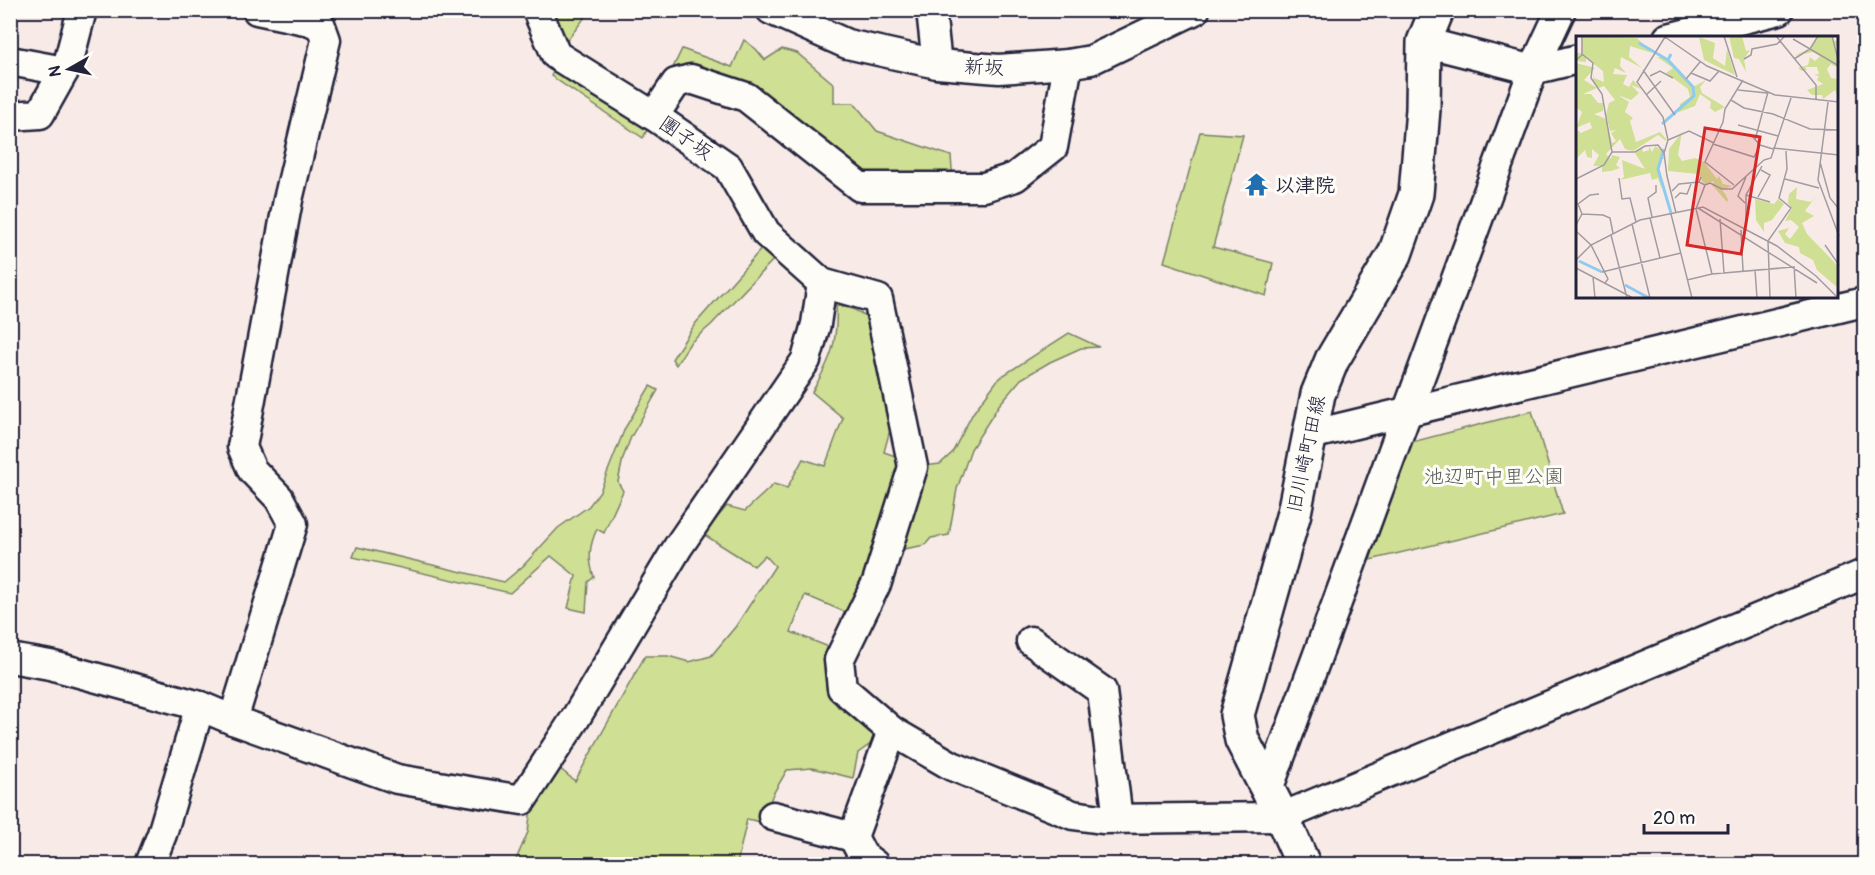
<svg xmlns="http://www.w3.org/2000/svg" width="1875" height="875" viewBox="0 0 1875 875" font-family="Pangolin,'Klee One',sans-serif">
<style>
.green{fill:#cfdf93;stroke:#788067;stroke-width:1.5}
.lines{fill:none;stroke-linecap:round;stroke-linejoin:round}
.minor-casing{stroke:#22223b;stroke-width:33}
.secondary-casing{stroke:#22223b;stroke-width:38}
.minor{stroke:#fdfcf7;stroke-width:28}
.secondary{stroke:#fdfcf7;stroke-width:33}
.labels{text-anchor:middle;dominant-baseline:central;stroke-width:6;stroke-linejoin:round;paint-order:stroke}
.street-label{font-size:20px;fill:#22223b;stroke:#fdfcf7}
.poi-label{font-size:20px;font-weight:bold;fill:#22223b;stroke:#fdfcf7;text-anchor:start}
.park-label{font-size:20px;fill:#565b55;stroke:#fdfcf7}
.inset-river{fill:none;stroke:#8fcbef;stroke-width:3}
.inset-road{fill:none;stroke:#a29ba2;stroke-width:1.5}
.view{fill:#d62828;fill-opacity:0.15;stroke:#d62828;stroke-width:3}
.inset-edge{fill:none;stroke:#22223b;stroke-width:3}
</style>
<rect width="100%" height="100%" fill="#f8ebe7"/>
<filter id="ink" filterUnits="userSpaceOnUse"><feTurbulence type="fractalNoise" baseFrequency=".0167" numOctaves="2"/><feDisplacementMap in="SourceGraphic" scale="12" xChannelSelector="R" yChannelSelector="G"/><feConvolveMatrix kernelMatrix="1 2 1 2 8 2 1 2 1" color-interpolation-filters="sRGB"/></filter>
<g filter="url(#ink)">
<g class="green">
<path d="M 588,10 L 589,12 L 566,42 L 557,35 L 544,11 Z"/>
<path d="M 744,40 L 756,49 L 765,60 L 782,49 L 797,53 L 834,84 L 834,103 L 854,103 L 877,131 L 951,156 L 953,182 L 863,185 L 751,90 L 669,76 L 682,49 L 732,67 Z"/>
<path d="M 556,66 L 649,126 L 643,138 L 551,76 Z"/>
<path d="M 1200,132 L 1243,135 L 1213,247 L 1273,263 L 1266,296 L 1164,262 Z"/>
<path d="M 763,247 L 775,258 L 711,325 L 690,343 L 676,365 L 672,359 L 695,324 Z"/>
<path d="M 836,305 L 853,309 L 868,317 L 894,415 L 884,452 L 924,466 L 940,464 L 952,453 L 973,413 L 999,378 L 1069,333 L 1099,347 L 1081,348 L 1050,362 L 1021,379 L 999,405 L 971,449 L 957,489 L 949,535 L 931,538 L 925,545 L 899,550 L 866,621 L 805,595 L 791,632 L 834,649 L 830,693 L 838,707 L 882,736 L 858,753 L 853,778 L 812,768 L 787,770 L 773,794 L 761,822 L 747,819 L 737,864 L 514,864 L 528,832 L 531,808 L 558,767 L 575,781 L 645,656 L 668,656 L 689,662 L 711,656 L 736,626 L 775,566 L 765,555 L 754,566 L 703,534 L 727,506 L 745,511 L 774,484 L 787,488 L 803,459 L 825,466 L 843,418 L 812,392 C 831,359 838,343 836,305 Z"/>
<path d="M 650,386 L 658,390 L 631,437 L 623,458 L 618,482 L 623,491 L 604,533 L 597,529 C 589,546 588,559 594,577 L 588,582 L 586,612 L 568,608 L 576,576 L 551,556 L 510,593 L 353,557 L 357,547 L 504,582 L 523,566 L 558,528 L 589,506 L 600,491 L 625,428 Z"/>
<path d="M 1532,411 L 1563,514 L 1370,560 L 1408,443 Z"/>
</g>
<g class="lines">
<defs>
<g id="minor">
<path d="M 537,10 L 556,55 L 654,116 L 728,167 L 766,233 L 822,283 L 878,299 L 913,467 L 877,582 L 839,660 L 842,688 L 892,731"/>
<path d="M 771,10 L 847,44 L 937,64 L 999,69 L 1068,64 L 1091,60 L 1195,10"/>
<path d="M 931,10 L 937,64"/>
<path d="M 1668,38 L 1779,10"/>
<path d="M 1424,42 L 1533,70 L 1578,59"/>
<path d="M 10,61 L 64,71"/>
<path d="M 10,116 L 40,114 L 68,64 L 82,10"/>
<path d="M 654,116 L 676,83 L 691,79 L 746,97 L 860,187 L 984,187 L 1015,177 L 1053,147 L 1068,64"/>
<path d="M 1310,435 L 1864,302"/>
<path d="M 1031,641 L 1102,691 L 1118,819"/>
<path d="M 10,658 L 50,665 L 200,706 L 233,720 L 397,779 L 522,800 L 575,719 L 678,547 L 806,360 L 816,324 L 822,283"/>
<path d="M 233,720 L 293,524 L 279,498 L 252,470 L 242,447 L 288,200 L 326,40 L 321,26 L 310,21 L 257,10"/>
<path d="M 1268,790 L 1533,70 L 1561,10"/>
<path d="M 773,816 L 853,837 L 892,731 L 952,766 L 1073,815 L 1102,819 L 1282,817 L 1864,574"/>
<path d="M 853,837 L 863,856 L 874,864"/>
<path d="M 150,864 L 162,834 L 200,706"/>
</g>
<path id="secondary" d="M 1303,864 L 1282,817 L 1242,740 L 1237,715 L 1294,513 L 1318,394 L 1332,360 L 1395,254 L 1416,194 L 1423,109 L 1424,42 L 1437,10"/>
</defs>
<use href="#minor" class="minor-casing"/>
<use href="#secondary" class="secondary-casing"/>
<use href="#minor" class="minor"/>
<use href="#secondary" class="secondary"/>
</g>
</g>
<defs>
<symbol id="temple-bare" viewBox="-9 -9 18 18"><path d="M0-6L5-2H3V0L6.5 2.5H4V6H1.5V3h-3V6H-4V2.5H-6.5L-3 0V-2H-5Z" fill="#1f6fb2" stroke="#fdfcf7" stroke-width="2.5" paint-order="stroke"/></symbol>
</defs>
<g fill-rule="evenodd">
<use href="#temple-bare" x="1240" y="168" width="33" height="33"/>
</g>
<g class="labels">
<g class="street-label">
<text transform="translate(984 67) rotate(3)">新坂</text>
<text transform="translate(686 138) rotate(35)">團子坂</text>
<text transform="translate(1306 454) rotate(-78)">旧川崎町田線</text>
</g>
<g class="poi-label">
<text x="1275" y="185">以津院</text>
</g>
<g class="park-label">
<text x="1494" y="476">池辺町中里公園</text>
</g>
</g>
<g transform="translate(1576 36)">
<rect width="262" height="262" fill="#f8ebe7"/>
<path d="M 6,0 L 61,2 L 76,17 L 54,10 L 53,21 L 66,32 L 45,21 L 44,30 L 50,37 L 39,32 L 37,38 L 51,39 L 47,48 L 53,51 L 57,44 L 65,53 L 55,49 L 63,57 L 55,64 L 42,59 L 53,66 L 49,76 L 57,82 L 54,85 L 60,106 L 84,96 L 91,104 L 90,105 L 82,99 L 57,115 L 49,113 L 44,103 L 30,118 L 35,123 L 36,119 L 44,121 L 40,129 L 44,132 L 35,135 L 26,136 L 26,130 L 17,130 L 23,119 L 16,113 L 16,122 L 11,121 L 9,114 L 0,123 L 0,93 L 5,97 L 16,92 L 14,86 L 0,92 L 6,76 L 0,71 L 0,27 L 19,32 L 8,44 L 21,52 L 7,58 L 15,58 L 22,67 L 27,67 L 27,75 L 18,78 L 30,83 L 36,107 L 40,105 L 35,97 L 40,94 L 34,95 L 30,79 L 33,67 L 39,64 L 28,50 L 23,52 L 17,46 L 18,37 L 18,42 L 28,46 L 27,35 L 10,22 L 10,26 L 0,25 L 0,17 L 5,17 ZM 153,0 L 166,0 L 170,15 L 174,14 L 168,23 L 170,36 L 163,23 L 158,22 ZM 255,0 L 257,5 L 262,4 L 262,10 L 259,10 L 262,32 L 255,28 L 251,33 L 255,42 L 262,43 L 262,54 L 261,59 L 259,54 L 247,63 L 246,59 L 236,59 L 231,54 L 247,48 L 241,44 L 243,40 L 238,39 L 243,38 L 241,31 L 229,31 L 231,34 L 226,35 L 222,32 L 232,29 L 234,21 L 239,25 L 244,20 L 237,16 L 218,20 L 233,13 L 241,1 ZM 123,1 L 139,7 L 137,22 L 149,30 L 151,13 L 159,39 L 128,24 ZM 81,21 L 88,21 L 97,28 L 117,51 L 130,44 L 124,51 L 126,57 L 149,71 L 139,76 L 134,72 L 135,66 L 124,58 L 119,70 L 103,76 L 104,68 L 114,61 L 112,53 L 90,37 L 97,32 ZM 106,96 L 102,119 L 106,125 L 119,122 L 128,126 L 141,143 L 143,140 L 147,148 L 156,150 L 146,154 L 150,159 L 152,164 L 151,166 L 136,149 L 138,145 L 129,149 L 122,138 L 92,135 L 93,113 ZM 73,110 L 76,116 L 79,110 L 86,114 L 88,123 L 84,123 L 82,133 L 86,154 L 82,142 L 76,144 L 74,137 L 44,144 L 48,141 L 46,124 L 69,133 L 59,117 L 66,112 L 67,116 L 73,114 ZM 221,151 L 220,163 L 235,166 L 240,160 L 229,175 L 238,180 L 226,187 L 231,198 L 261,229 L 262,252 L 241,234 L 237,224 L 224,217 L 223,211 L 209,207 L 202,195 L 213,192 L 209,198 L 214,203 L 223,191 L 215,184 L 209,185 L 216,172 L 212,167 L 213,158 ZM 179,163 L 198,168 L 202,163 L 208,168 L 196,184 L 188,187 L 188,196 L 180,184 Z" fill="#cfdf93"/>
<path class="inset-river" d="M 63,7 L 92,24M 86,88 L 118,60 L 117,51 L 92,24 L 95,18M 88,113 L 82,133 L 95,177M 3,225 L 26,236M 49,249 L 73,262"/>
<path class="inset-road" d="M 148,0 L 161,41M 200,0 L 240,49 L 240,64M 256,0 L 263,27M 89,1 L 61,46 L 87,81 L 92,104 L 88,117 L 91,140 L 100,177M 89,1 L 131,30 L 199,59 L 263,66M 217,3 L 263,30M 168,23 L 175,19 L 176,13 L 201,8 L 209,0M 218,23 L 234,13 L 242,0M 0,24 L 6,19 L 6,0M 67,34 L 99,79M 115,37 L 134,45 L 143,35M 74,40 L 84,35 L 97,42M 110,43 L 124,26M 162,54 L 191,57M 70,59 L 85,45M 155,64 L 168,72 L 197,78 L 234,93 L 263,94M 252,66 L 242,144 L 263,200M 162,89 L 202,100M 176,100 L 184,109 L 197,113M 92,104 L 113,95 L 138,107M 179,104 L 192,56M 137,108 L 178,121 L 184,109M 197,112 L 263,119M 36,116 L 59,116 L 69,110 L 82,109 L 88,117M 188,124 L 195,122 L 215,62M 244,126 L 254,162 L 263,173M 125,141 L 123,146 L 129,149 L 120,173 L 136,238M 43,142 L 46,163 L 54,162 L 60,186M 0,143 L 28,129 L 36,116 L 26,58 L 15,42 L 17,27 L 6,18M 209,143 L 243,152M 129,149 L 134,147 L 146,153 L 156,153 L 188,124M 158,149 L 129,126 L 147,86 L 149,73 L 167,44M 96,155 L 103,148 L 123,146M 170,159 L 194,166M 182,161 L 194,139 L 185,134M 99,162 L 104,157 L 111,158 L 115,148M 169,167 L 162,160 L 170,141M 122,172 L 241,247M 6,178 L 2,168 L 14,159 L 23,158M 95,178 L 116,262M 76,181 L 72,162 L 80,156 L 80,149M 74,182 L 84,222M 144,183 L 148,237M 56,188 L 74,262M 0,189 L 6,178 L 27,179 L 34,182 L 37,197M 170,191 L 170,159 L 186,130M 165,194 L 167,235M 0,195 L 15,209 L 32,243 L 29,247M 35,199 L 51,262M 249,209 L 263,229M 0,224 L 15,209 L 64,184 L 127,171 L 201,210 L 240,240 L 262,262M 218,230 L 220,262M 0,232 L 57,262M 179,234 L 181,262M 26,236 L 105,217M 17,241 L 19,262M 111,244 L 136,238 L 217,231M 194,262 L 192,205 L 215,172 L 203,162 L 211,133 L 210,115"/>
<path class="view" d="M 129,92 L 184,101 L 165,218 L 111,209 Z"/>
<rect width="262" height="262" class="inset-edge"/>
</g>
<rect width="1875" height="875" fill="none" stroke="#fdfcf7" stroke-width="36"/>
<rect x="18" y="18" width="1839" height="839" fill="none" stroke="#22223b" stroke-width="2" filter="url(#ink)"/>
<g transform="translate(69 69) rotate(261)" stroke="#fdfcf7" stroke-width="4.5" paint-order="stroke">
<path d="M0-4.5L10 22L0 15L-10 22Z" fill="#22223b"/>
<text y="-9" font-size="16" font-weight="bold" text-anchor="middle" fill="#22223b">N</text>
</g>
<path d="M1644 824v9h84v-9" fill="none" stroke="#22223b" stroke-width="3"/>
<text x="1653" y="824" font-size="18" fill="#22223b" stroke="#fdfcf7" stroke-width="4.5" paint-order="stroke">20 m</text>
</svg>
